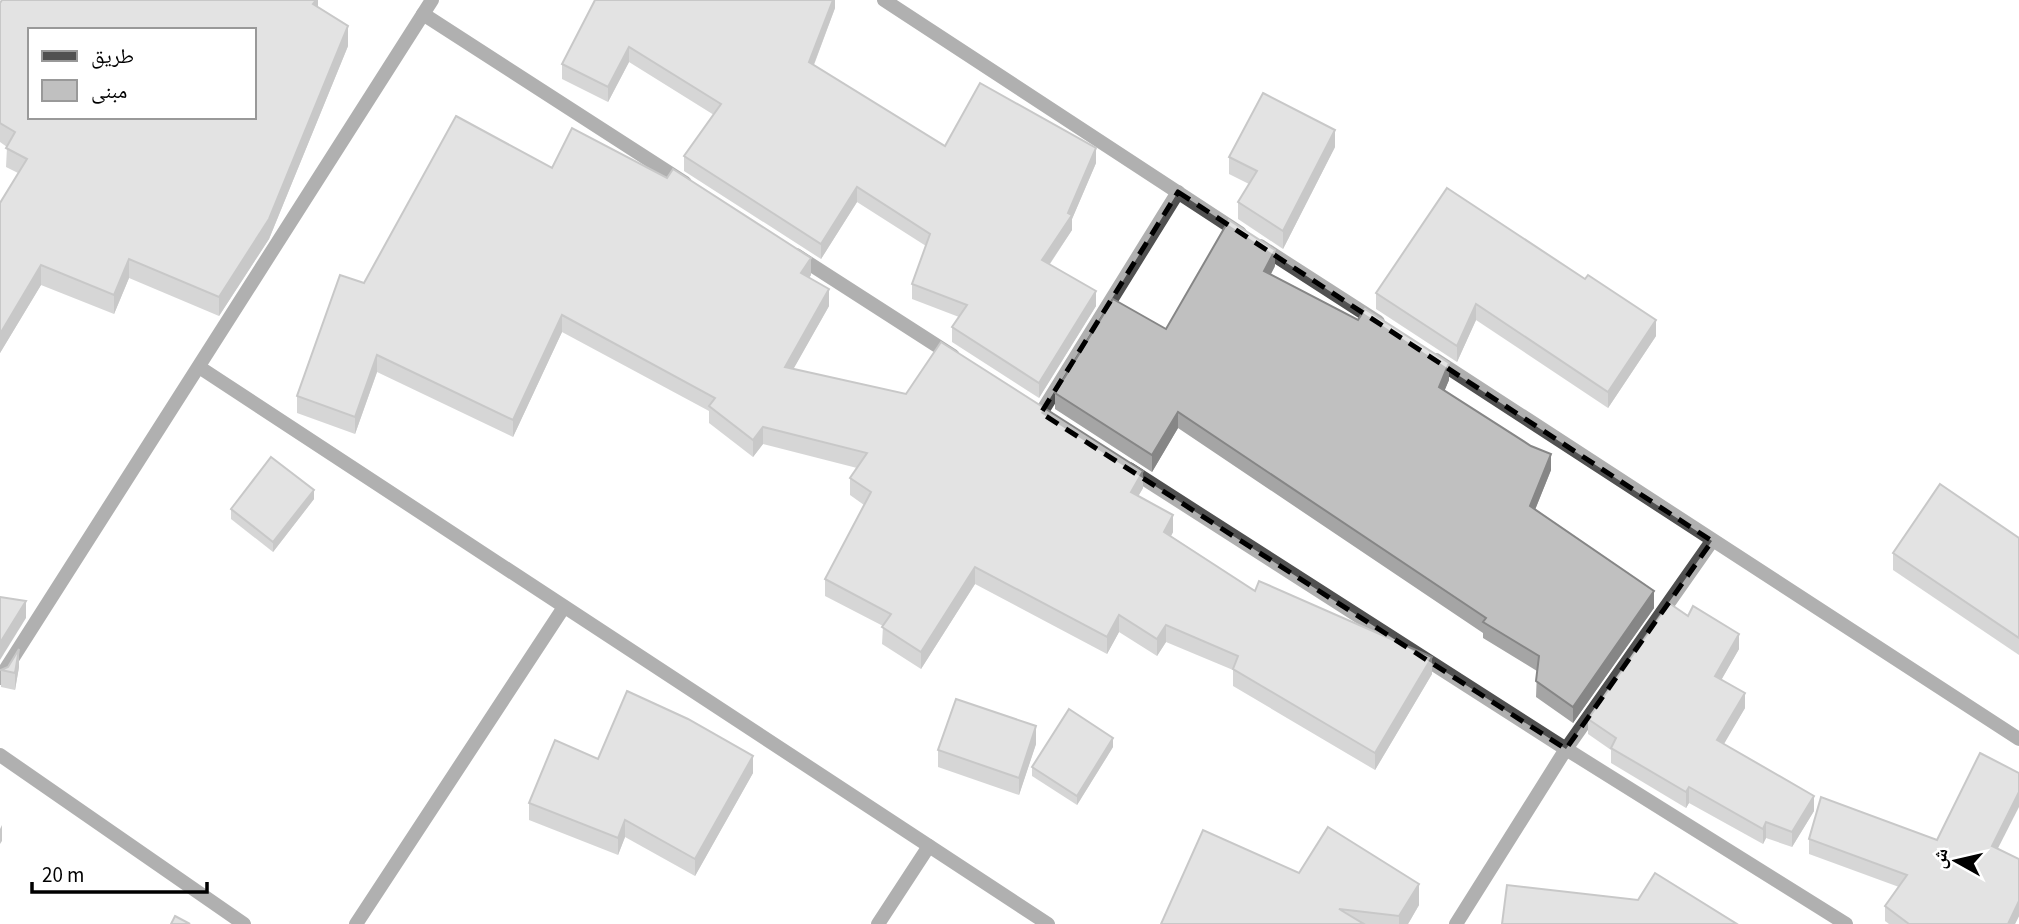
<svg xmlns="http://www.w3.org/2000/svg" width="2019" height="924" viewBox="0 0 2019 924" font-family="'Source Sans 3','Noto Naskh Arabic',sans-serif">
<style>
.lines{fill:none;stroke-linecap:round;stroke-linejoin:round}
.street{stroke:#515151;stroke-width:14}
.wall{fill:#a5a5a5}
.shaded-wall{fill:#868686}
.building{fill:#c0c0c0;stroke:#868686;stroke-width:2;fill-rule:evenodd}
.marked{fill:none;stroke:#000;stroke-width:5;stroke-dasharray:14 9;stroke-linejoin:round}
</style>
<rect width="100%" height="100%" fill="#fff"/>
<g class="lines">
<g class="street">
<path d="M 884,0 L 1240,233"/>
<path d="M 423,14 L 685,183"/>
<path d="M 1260,246 L 1378,322"/>
<path d="M 796,255 L 953,356"/>
<path d="M 1436,360 L 2019,739"/>
<path d="M 199,367 L 1048,924"/>
<path d="M 1041,413 L 1178,192"/>
<path d="M 1129,469 L 1566,749 L 1846,924"/>
<path d="M 0,678 L 432,0"/>
<path d="M 0,755 L 244,924"/>
<path d="M 356,924 L 564,607"/>
<path d="M 878,924 L 929,846"/>
<path d="M 1456,924 L 1566,749 L 1712,541"/>
</g>
</g>
<g class="wall">
<path d="M 318,0 L 318,7 L 348,46 L 269,239 L 219,316 L 129,278 L 114,314 L 41,285 L 0,353 L 0,203 L 18,173 L 6,167 L 7,147 L 0,142 L 0,3 Z"/>
<path d="M 595,0 L 835,0 L 835,8 L 814,65 L 945,146 L 1096,163 L 1072,219 L 1072,230 L 1050,264 L 1096,306 L 1039,398 L 952,342 L 952,327 L 959,317 L 912,299 L 912,284 L 926,246 L 857,202 L 821,259 L 684,171 L 684,156 L 714,115 L 629,62 L 608,102 L 562,79 L 562,64 Z"/>
<path d="M 1335,147 L 1283,249 L 1238,219 L 1238,202 L 1249,184 L 1229,174 L 1229,157 Z"/>
<path d="M 552,168 L 811,275 L 809,278 L 829,306 L 793,369 L 1143,488 L 1138,496 L 1173,532 L 1171,536 L 1255,591 L 1432,674 L 1375,770 L 1233,686 L 1233,670 L 1166,642 L 1157,656 L 1119,632 L 1107,654 L 975,584 L 921,669 L 882,644 L 883,626 L 825,596 L 825,579 L 864,505 L 850,495 L 850,478 L 857,468 L 763,444 L 753,457 L 709,423 L 709,411 L 562,332 L 513,437 L 377,372 L 355,434 L 297,413 L 297,396 L 364,283 Z"/>
<path d="M 1447,188 L 1656,336 L 1608,408 L 1476,320 L 1457,362 L 1376,309 L 1376,293 Z"/>
<path d="M 1275,266 L 1271,274 L 1449,380 L 1444,391 L 1551,470 L 1535,510 L 1654,608 L 1573,723 L 1536,697 L 1537,671 L 1483,638 L 1483,633 L 1178,428 L 1152,472 L 1055,409 L 1055,393 Z"/>
<path d="M 314,499 L 273,552 L 231,519 L 231,509 Z"/>
<path d="M 2019,538 L 2019,655 L 1893,570 L 1893,553 Z"/>
<path d="M 1688,616 L 1739,649 L 1721,680 L 1745,708 L 1723,744 L 1814,811 L 1792,847 L 1766,838 L 1763,844 L 1689,803 L 1686,808 L 1611,763 L 1611,750 L 1588,734 L 1588,719 Z"/>
<path d="M 8,667 L 19,667 L 15,690 L 1,687 L 1,670 Z"/>
<path d="M 1036,744 L 1019,795 L 938,767 L 938,750 Z"/>
<path d="M 1113,747 L 1077,805 L 1032,776 L 1032,767 Z"/>
<path d="M 598,759 L 753,773 L 695,876 L 625,837 L 618,855 L 529,820 L 529,803 Z"/>
<path d="M 1809,839 L 1998,849 L 2019,916 L 2015,924 L 1889,924 L 1885,921 L 1885,906 L 1899,887 L 1809,854 Z"/>
<path d="M 1299,873 L 1419,905 L 1408,924 L 1161,924 Z"/>
</g>
<g class="shaded-wall">
<path d="M 316,0 L 318,0 L 318,15 L 313,4 Z"/>
<path d="M 833,0 L 835,0 L 835,8 L 809,77 L 809,62 Z"/>
<path d="M 348,26 L 348,46 L 269,239 L 219,316 L 219,297 Z"/>
<path d="M 629,47 L 629,62 L 608,102 L 608,87 Z"/>
<path d="M 1335,130 L 1335,147 L 1283,249 L 1283,231 Z"/>
<path d="M 1096,148 L 1096,163 L 1072,219 L 1072,230 L 1042,275 L 1042,260 L 1068,213 Z"/>
<path d="M 857,187 L 857,202 L 821,259 L 821,244 Z"/>
<path d="M 1275,250 L 1275,266 L 1264,287 L 1264,271 Z"/>
<path d="M 811,258 L 811,275 L 801,290 L 801,273 Z"/>
<path d="M 129,259 L 129,278 L 114,314 L 114,295 Z"/>
<path d="M 41,265 L 41,285 L 0,353 L 0,334 Z"/>
<path d="M 829,289 L 829,306 L 785,384 L 785,367 Z"/>
<path d="M 1096,291 L 1096,306 L 1039,398 L 1039,383 Z"/>
<path d="M 1476,304 L 1476,320 L 1457,362 L 1457,346 Z"/>
<path d="M 562,315 L 562,332 L 513,437 L 513,420 Z"/>
<path d="M 1656,320 L 1656,336 L 1608,408 L 1608,392 Z"/>
<path d="M 377,355 L 377,372 L 355,434 L 355,417 Z"/>
<path d="M 1449,363 L 1449,380 L 1439,404 L 1439,387 Z"/>
<path d="M 1178,412 L 1178,428 L 1152,472 L 1152,455 Z"/>
<path d="M 763,427 L 763,444 L 753,457 L 753,440 Z"/>
<path d="M 1551,454 L 1551,470 L 1530,522 L 1530,506 Z"/>
<path d="M 1143,471 L 1143,488 L 1131,509 L 1131,492 Z"/>
<path d="M 314,490 L 314,499 L 273,552 L 273,542 Z"/>
<path d="M 1173,515 L 1173,532 L 1164,549 L 1164,532 Z"/>
<path d="M 975,567 L 975,584 L 921,669 L 921,652 Z"/>
<path d="M 1654,591 L 1654,608 L 1573,723 L 1573,707 Z"/>
<path d="M 26,601 L 26,618 L 0,660 L 0,643 Z"/>
<path d="M 1119,615 L 1119,632 L 1107,654 L 1107,637 Z"/>
<path d="M 1166,625 L 1166,642 L 1157,656 L 1157,639 Z"/>
<path d="M 1739,634 L 1739,649 L 1715,691 L 1715,676 Z"/>
<path d="M 19,649 L 19,667 L 15,690 L 15,673 Z"/>
<path d="M 1432,657 L 1432,674 L 1375,770 L 1375,753 Z"/>
<path d="M 1745,693 L 1745,708 L 1717,756 L 1717,740 Z"/>
<path d="M 1036,726 L 1036,744 L 1019,795 L 1019,778 Z"/>
<path d="M 1113,738 L 1113,747 L 1077,805 L 1077,796 Z"/>
<path d="M 753,756 L 753,773 L 695,876 L 695,859 Z"/>
<path d="M 1689,787 L 1689,803 L 1686,808 L 1686,792 Z"/>
<path d="M 2019,792 L 2019,807 L 1992,860 L 1992,846 Z"/>
<path d="M 1814,796 L 1814,811 L 1792,847 L 1792,832 Z"/>
<path d="M 625,820 L 625,837 L 618,855 L 618,838 Z"/>
<path d="M 1766,822 L 1766,838 L 1763,844 L 1763,829 Z"/>
<path d="M 2,825 L 2,841 L 0,844 L 0,829 Z"/>
<path d="M 1419,884 L 1419,905 L 1408,924 L 1399,924 L 1399,916 Z"/>
<path d="M 2019,901 L 2019,916 L 2015,924 L 2008,924 Z"/>
</g>
<g class="building">
<path d="M 2,0 L 316,0 L 313,4 L 348,26 L 269,219 L 219,297 L 129,259 L 114,295 L 41,265 L 0,334 L 0,203 L 27,159 L 6,148 L 15,132 L 0,123 L 0,3 ZM 30,30 L 254,30 L 254,117 L 30,117 Z"/>
<path d="M 595,0 L 833,0 L 809,62 L 945,146 L 980,83 L 1096,148 L 1068,213 L 1072,215 L 1042,260 L 1096,291 L 1039,383 L 952,327 L 967,305 L 912,284 L 930,234 L 857,187 L 821,244 L 684,156 L 721,104 L 629,47 L 608,87 L 562,64 Z"/>
<path d="M 1263,93 L 1335,130 L 1283,231 L 1238,202 L 1257,171 L 1229,157 Z"/>
<path d="M 456,116 L 552,168 L 572,128 L 667,178 L 673,169 L 811,258 L 801,273 L 829,289 L 785,367 L 906,394 L 941,342 L 1143,471 L 1131,492 L 1173,515 L 1164,532 L 1255,591 L 1259,581 L 1432,657 L 1375,753 L 1233,669 L 1238,656 L 1166,625 L 1157,639 L 1119,615 L 1107,637 L 975,567 L 921,652 L 882,627 L 891,614 L 825,579 L 871,492 L 850,478 L 867,453 L 763,427 L 753,440 L 709,406 L 715,398 L 562,315 L 513,420 L 377,355 L 355,417 L 297,396 L 340,275 L 364,283 Z"/>
<path d="M 1447,188 L 1585,279 L 1588,275 L 1656,320 L 1608,392 L 1476,304 L 1457,346 L 1376,293 Z"/>
<path d="M 1229,220 L 1275,250 L 1264,271 L 1358,320 L 1365,309 L 1449,363 L 1439,387 L 1531,446 L 1551,454 L 1530,506 L 1654,591 L 1573,707 L 1536,681 L 1539,656 L 1483,622 L 1486,618 L 1178,412 L 1152,455 L 1055,393 L 1113,299 L 1166,329 Z"/>
<path d="M 271,457 L 314,490 L 273,542 L 231,509 Z"/>
<path d="M 1940,484 L 2019,538 L 2019,638 L 1893,553 Z"/>
<path d="M 0,597 L 26,601 L 0,643 Z"/>
<path d="M 1669,603 L 1688,616 L 1693,606 L 1739,634 L 1715,676 L 1745,693 L 1717,740 L 1814,796 L 1792,832 L 1766,822 L 1763,829 L 1689,787 L 1686,792 L 1611,748 L 1616,738 L 1588,719 Z"/>
<path d="M 19,649 L 15,673 L 1,670 L 8,667 Z"/>
<path d="M 627,691 L 688,719 L 753,756 L 695,859 L 625,820 L 618,838 L 529,803 L 555,740 L 598,759 Z"/>
<path d="M 956,699 L 1036,726 L 1019,778 L 938,750 Z"/>
<path d="M 1069,709 L 1113,738 L 1077,796 L 1032,767 Z"/>
<path d="M 1980,753 L 2019,773 L 2019,792 L 1992,846 L 2019,859 L 2019,901 L 2008,924 L 1909,924 L 1885,906 L 1907,875 L 1809,839 L 1821,797 L 1937,840 Z"/>
<path d="M 1328,827 L 1419,884 L 1399,916 L 1339,909 L 1364,924 L 1161,924 L 1203,830 L 1299,873 Z"/>
<path d="M 1655,873 L 1737,924 L 1502,924 L 1507,885 L 1638,900 Z"/>
<path d="M 175,916 L 190,924 L 171,924 Z"/>
</g>
<path d="M0 0H2019V924H0ZM 1178,192 L 1712,541 L 1566,749 L 1041,413 Z" fill="#fff" fill-opacity=".55" fill-rule="evenodd"/>
<path class="marked" d="M 1178,192 L 1712,541 L 1566,749 L 1041,413 Z"/>
<rect x="28" y="28" width="228" height="91" fill="#ffffff" stroke="#999999" stroke-width="2"/>
<rect x="42" y="51" width="35" height="10" fill="#515151" stroke="#999999" stroke-width="2"/>
<text x="91" y="63" font-size="21" fill="#000000">طريق</text>
<rect x="42" y="80" width="35" height="21" fill="#c0c0c0" stroke="#999999" stroke-width="2"/>
<text x="91" y="98" font-size="21" fill="#000000">مبنى</text>
<g transform="translate(1956 861) rotate(278)" stroke="#ffffff" stroke-width="5" paint-order="stroke">
<path d="M0-5L12 26L0 18L-12 26Z" fill="#000000"/>
<text y="-10" font-size="19" font-weight="bold" text-anchor="middle" fill="#000000">ش</text>
</g>
<path d="M32 882v10h175v-10" fill="none" stroke="#000000" stroke-width="3.5"/>
<text x="42" y="882" font-size="21" fill="#000000" stroke="#ffffff" stroke-width="5" paint-order="stroke">20 m</text>
</svg>
